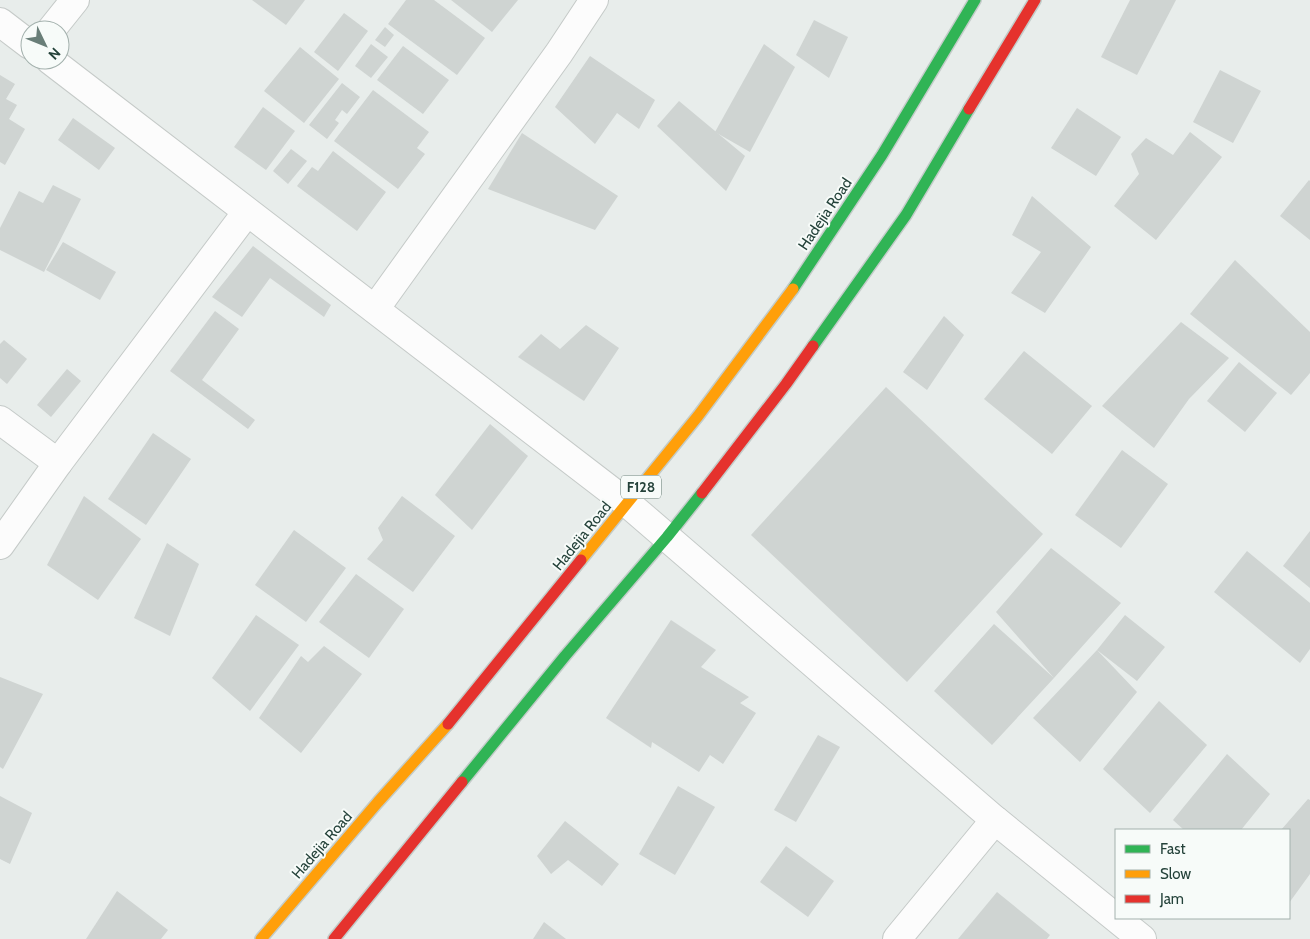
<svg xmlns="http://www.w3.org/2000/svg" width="1310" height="939" viewBox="0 0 1310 939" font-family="Cabin,sans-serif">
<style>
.building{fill:#cfd4d2}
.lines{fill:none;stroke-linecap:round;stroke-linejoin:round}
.street-casing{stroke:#c5cac8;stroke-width:30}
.fast-casing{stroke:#c3ccc9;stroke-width:14}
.slow-casing{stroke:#c3ccc9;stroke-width:14}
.jam-casing{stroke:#c3ccc9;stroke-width:14}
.street{stroke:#fcfcfc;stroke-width:28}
.fast{stroke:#30b455;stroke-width:11}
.slow{stroke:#ff9f0a;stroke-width:11}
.jam{stroke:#e5322d;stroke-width:11}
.labels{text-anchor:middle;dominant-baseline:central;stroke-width:4;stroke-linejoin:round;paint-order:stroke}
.shield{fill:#f7fbf9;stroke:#637a73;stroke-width:1}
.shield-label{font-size:14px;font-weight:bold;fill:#24423a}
.street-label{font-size:15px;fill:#24423a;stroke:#f7fbf9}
</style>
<rect width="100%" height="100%" fill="#e8edeb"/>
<g class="building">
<path d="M 252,0 L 305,0 L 286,25 Z"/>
<path d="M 406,0 L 434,0 L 485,38 L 457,75 L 388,24 Z"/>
<path d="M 451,0 L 518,0 L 492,32 Z"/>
<path d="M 1130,0 L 1176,0 L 1137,75 L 1101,57 Z"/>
<path d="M 344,13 L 368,31 L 338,71 L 314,52 Z"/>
<path d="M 814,20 L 848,37 L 829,78 L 796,55 Z"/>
<path d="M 385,27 L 394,35 L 385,47 L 375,40 Z"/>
<path d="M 371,44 L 388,57 L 371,78 L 355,66 Z"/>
<path d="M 764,44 L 795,67 L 750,152 L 715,132 Z"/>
<path d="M 403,46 L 449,80 L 423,114 L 377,80 Z"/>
<path d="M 300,47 L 339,79 L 304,123 L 264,91 Z"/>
<path d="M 590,56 L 655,100 L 639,129 L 617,113 L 595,144 L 555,107 Z"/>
<path d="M 1220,70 L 1261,91 L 1233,143 L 1193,122 Z"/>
<path d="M 0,75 L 15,84 L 6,99 L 17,105 L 9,119 L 25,129 L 5,165 L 0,162 Z"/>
<path d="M 342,83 L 360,97 L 347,114 L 342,110 L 335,120 L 339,123 L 327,139 L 309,125 Z"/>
<path d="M 373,90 L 429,132 L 417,148 L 425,154 L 398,189 L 334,141 Z"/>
<path d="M 679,101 L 745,156 L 726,191 L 657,126 Z"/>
<path d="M 263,107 L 295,131 L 266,170 L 234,147 Z"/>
<path d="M 1077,108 L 1121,137 L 1096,176 L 1051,148 Z"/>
<path d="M 73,118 L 115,148 L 99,170 L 58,140 Z"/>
<path d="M 1190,132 L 1222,157 L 1156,240 L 1114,206 L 1139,174 L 1131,154 L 1146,138 L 1173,155 Z"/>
<path d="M 522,133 L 618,196 L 595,230 L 488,189 Z"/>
<path d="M 291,149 L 307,161 L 288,184 L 273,171 Z"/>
<path d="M 333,151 L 386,192 L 357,231 L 297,186 L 312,167 L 318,171 Z"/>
<path d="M 1309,180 L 1310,181 L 1310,240 L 1280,216 Z"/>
<path d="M 53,185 L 81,199 L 44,272 L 0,250 L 0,228 L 19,191 L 43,203 Z"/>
<path d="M 1032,196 L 1091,247 L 1045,313 L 1011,293 L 1041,252 L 1012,235 Z"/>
<path d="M 63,242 L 116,272 L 100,300 L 46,270 Z"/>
<path d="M 253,246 L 331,305 L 324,317 L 270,278 L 242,317 L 212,297 Z"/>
<path d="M 1235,260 L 1310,332 L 1310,373 L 1291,395 L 1190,314 Z"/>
<path d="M 215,311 L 239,329 L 202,380 L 255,420 L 248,429 L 170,371 Z"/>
<path d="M 944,316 L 964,335 L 927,390 L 903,372 Z"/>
<path d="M 1181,322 L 1229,358 L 1189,399 L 1154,448 L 1102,406 Z"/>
<path d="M 586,325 L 619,348 L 584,401 L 518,357 L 541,334 L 560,349 Z"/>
<path d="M 4,340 L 27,359 L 7,384 L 0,378 L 0,344 Z"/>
<path d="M 1024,351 L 1092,406 L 1052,454 L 984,399 Z"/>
<path d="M 1239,362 L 1277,393 L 1245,432 L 1207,401 Z"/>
<path d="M 67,369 L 81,381 L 51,417 L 37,405 Z"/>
<path d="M 886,387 L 1043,534 L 907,682 L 751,535 Z"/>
<path d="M 490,424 L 528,456 L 472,530 L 435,495 Z"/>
<path d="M 153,433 L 191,459 L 146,525 L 108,499 Z"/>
<path d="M 1122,450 L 1168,484 L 1121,548 L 1075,515 Z"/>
<path d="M 84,496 L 141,539 L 98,600 L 47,565 Z"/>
<path d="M 402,496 L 455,536 L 413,592 L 367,559 L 383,540 L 378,528 Z"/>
<path d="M 294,530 L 346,568 L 306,622 L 255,585 Z"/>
<path d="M 1310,531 L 1310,588 L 1283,566 Z"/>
<path d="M 167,543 L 199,564 L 170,636 L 134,618 Z"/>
<path d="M 1051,548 L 1121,603 L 1054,678 L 992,745 L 934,691 L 994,624 L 1054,678 L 996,612 Z"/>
<path d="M 1247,551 L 1310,603 L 1310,649 L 1300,663 L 1214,592 Z"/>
<path d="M 356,574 L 404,609 L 369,658 L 319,622 Z"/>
<path d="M 256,615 L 299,645 L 250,711 L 212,678 Z"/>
<path d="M 1125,615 L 1165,647 L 1137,681 L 1097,650 L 1137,692 L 1080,762 L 1033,718 L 1097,650 Z"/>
<path d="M 671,620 L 716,650 L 701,667 L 749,697 L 740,703 L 756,713 L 723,764 L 710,755 L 699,772 L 652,742 L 651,748 L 606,718 Z"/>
<path d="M 324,646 L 362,674 L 301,753 L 259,718 L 301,656 L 308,662 Z"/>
<path d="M 0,677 L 43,694 L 3,769 L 0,767 Z"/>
<path d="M 1159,701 L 1207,745 L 1150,813 L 1103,769 Z"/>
<path d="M 818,735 L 840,747 L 796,822 L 774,810 Z"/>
<path d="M 1227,754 L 1270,794 L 1241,830 L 1184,830 L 1173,820 Z"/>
<path d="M 678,786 L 715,807 L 675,875 L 639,854 Z"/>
<path d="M 0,796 L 32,813 L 10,864 L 0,859 Z"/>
<path d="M 1308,799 L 1310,800 L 1310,874 L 1289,903 L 1289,830 L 1281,830 Z"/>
<path d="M 565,821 L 619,864 L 602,886 L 568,860 L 551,874 L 537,856 Z"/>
<path d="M 786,846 L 834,881 L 808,917 L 760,882 Z"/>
<path d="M 117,891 L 168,930 L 161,939 L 86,939 Z"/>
<path d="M 997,892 L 1050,935 L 1047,939 L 958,939 Z"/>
<path d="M 544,922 L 566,939 L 533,939 Z"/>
</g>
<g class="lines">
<defs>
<g id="street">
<path d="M 0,22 L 30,45"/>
<path d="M 51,30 L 75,0"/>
<path d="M 50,60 L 627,503 L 995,820 L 1142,939"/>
<path d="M 375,309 L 559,53 L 594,0"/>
<path d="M 0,420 L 58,463"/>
<path d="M 0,545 L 58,463 L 247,212"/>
<path d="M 897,939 L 995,820"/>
</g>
<g id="fast">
<path d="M 793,289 L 882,155 L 975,0"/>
<path d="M 813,346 L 906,215 L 969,109"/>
<path d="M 462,782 L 565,656 L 667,537 L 702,493"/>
</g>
<g id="slow">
<path d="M 581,560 L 698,416 L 793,289"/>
<path d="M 261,939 L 378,802 L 448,724"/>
</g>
<g id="jam">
<path d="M 969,109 L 1035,0"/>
<path d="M 702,493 L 786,384 L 813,346"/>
<path d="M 448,724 L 581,560"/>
<path d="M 334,939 L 462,782"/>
</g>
</defs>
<use href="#street" class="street-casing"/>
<use href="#fast" class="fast-casing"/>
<use href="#slow" class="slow-casing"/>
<use href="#jam" class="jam-casing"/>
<use href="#street" class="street"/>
<use href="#fast" class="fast"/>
<use href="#slow" class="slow"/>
<use href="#jam" class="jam"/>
</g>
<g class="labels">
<rect class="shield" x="621" y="475.5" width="40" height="23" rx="4"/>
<g class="shield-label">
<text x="641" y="487">F128</text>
</g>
<g class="street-label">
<text transform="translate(825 214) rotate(-56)">Hadejia Road</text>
<text transform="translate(582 536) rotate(-51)">Hadejia Road</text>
<text transform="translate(322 845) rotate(-49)">Hadejia Road</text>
</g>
</g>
<rect x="1115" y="829" width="175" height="90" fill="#f7fbf9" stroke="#a3b1ad"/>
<rect x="1125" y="845" width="25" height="8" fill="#30b455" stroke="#a3b1ad"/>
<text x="1160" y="854" font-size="15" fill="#24423a">Fast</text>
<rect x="1125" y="870" width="25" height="8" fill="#ff9f0a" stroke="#a3b1ad"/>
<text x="1160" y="879" font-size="15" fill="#24423a">Slow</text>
<rect x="1125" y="895" width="25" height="8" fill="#e5322d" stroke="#a3b1ad"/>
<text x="1160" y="904" font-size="15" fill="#24423a">Jam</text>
<g transform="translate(45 45) rotate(133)"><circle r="24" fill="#f7fbf9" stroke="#a3b1ad"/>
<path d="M0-4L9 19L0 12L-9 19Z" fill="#697e78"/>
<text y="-8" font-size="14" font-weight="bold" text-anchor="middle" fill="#24423a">N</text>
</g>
</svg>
